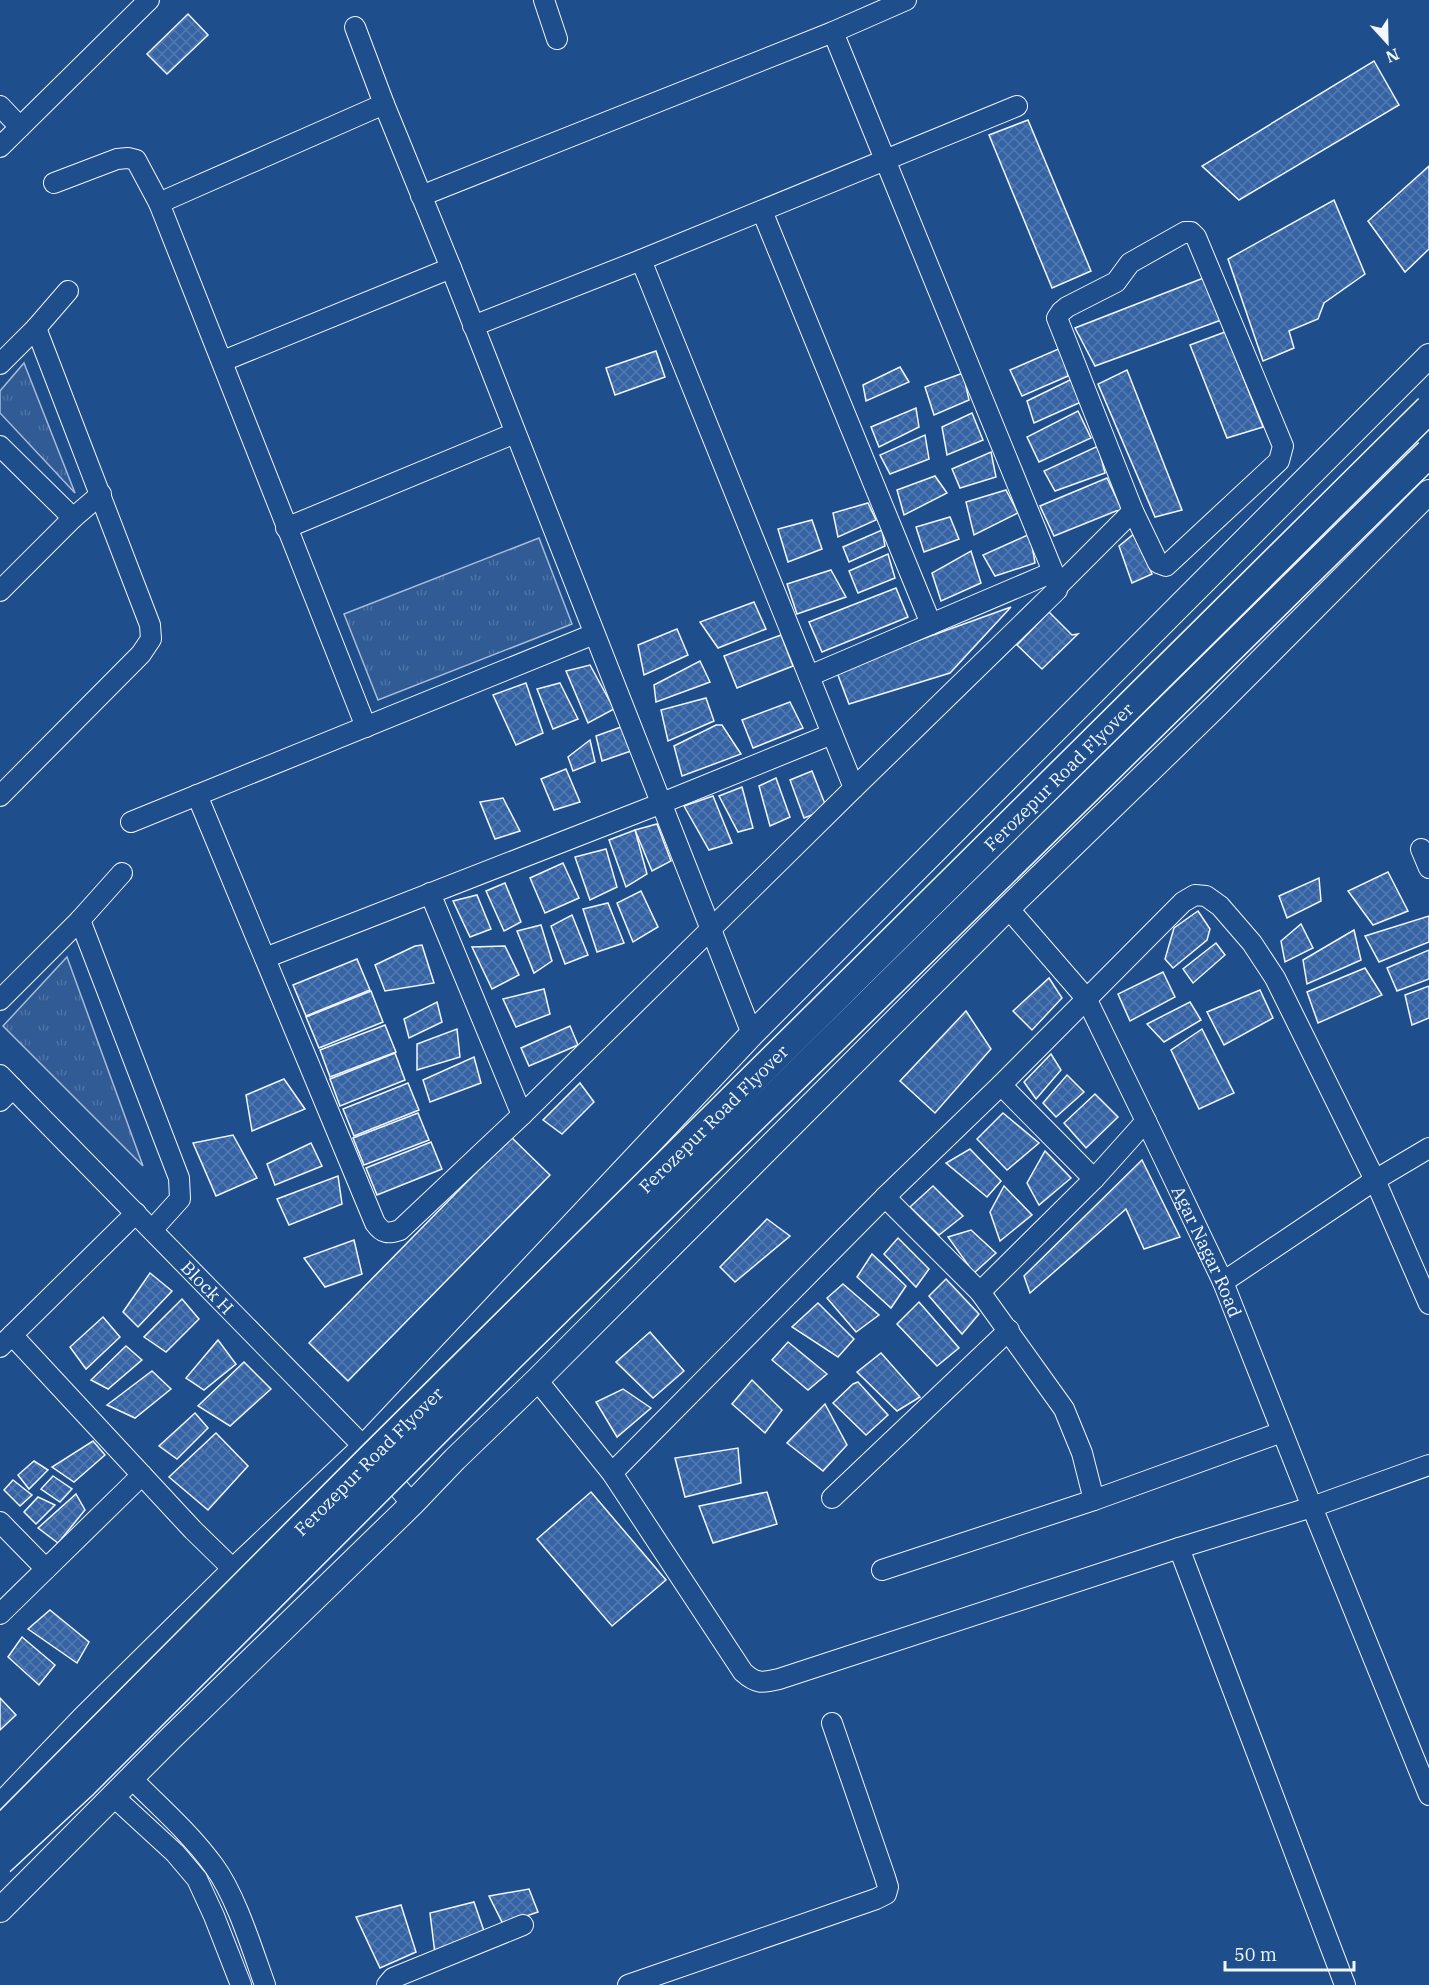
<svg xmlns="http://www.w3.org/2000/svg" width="1429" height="1985" viewBox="0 0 1429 1985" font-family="'IBM Plex Serif',serif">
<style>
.park{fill:url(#park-tufts);stroke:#a8bbd7;stroke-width:1.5}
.building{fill:url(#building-cross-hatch);stroke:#f2f6ff;stroke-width:1.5}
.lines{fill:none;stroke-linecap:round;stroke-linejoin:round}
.minor-casing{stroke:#f2f6ff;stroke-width:22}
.major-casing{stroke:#f2f6ff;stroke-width:26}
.minor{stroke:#1f4e8c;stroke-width:20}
.major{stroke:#1f4e8c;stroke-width:24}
.highway-bridge-casing{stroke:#f2f6ff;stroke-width:31;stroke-linecap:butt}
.highway-bridge{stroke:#1f4e8c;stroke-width:28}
.labels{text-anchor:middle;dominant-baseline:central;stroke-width:4.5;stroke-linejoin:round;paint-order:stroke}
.street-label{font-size:18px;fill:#f2f6ff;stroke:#1f4e8c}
</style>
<defs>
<pattern id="park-tufts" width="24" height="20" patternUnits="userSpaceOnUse" patternTransform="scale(1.5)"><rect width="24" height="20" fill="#305b95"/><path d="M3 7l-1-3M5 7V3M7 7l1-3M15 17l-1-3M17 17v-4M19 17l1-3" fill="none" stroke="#4e73a5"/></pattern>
<pattern id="building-cross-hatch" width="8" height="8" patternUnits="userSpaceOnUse" patternTransform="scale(1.5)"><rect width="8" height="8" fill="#3563a3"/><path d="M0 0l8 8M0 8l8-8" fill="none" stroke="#537ab1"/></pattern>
</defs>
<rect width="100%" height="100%" fill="#1f4e8c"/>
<g class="park">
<path d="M 24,363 L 75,493 L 0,413 L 0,391 Z"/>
<path d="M 539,538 L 572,624 L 378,700 L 344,614 Z"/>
<path d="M 67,957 L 143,1166 L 3,1026 Z"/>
</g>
<g class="building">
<path d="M 188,14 L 208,35 L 167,74 L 147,54 Z"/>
<path d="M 1374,61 L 1399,105 L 1239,200 L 1202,166 Z"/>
<path d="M 1028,120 L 1091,271 L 1052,288 L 989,135 Z"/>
<path d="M 1429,166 L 1429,249 L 1405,272 L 1368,221 Z"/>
<path d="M 1334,200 L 1365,274 L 1324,303 L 1318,319 L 1289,331 L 1294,348 L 1263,361 L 1228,259 Z"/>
<path d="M 1206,277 L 1224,319 L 1095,366 L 1075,328 Z"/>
<path d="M 1225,332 L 1263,427 L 1227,438 L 1190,345 Z"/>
<path d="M 1063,347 L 1068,376 L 1022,396 L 1010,370 Z"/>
<path d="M 656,351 L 665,377 L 615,395 L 606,368 Z"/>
<path d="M 900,367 L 909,382 L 866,401 L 863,385 Z"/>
<path d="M 1127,370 L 1182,510 L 1155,517 L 1098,384 Z"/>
<path d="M 963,373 L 969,400 L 934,415 L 925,387 Z"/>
<path d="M 1072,379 L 1081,402 L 1034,423 L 1027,401 Z"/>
<path d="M 916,408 L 919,427 L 879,447 L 871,427 Z"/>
<path d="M 1078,411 L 1091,438 L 1039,462 L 1027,437 Z"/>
<path d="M 972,413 L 983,440 L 947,455 L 942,427 Z"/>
<path d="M 925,435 L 929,459 L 890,474 L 880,455 Z"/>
<path d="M 1098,446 L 1105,473 L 1055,491 L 1044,471 Z"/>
<path d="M 991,452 L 996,477 L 960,488 L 952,469 Z"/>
<path d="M 935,476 L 947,493 L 904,515 L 897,490 Z"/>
<path d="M 1107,478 L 1122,510 L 1116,511 L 1054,536 L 1040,506 Z"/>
<path d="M 1006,490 L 1018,513 L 974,535 L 966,502 Z"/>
<path d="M 868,503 L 876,520 L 838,537 L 833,513 Z"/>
<path d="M 950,517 L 959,539 L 924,552 L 916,527 Z"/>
<path d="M 812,520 L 822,549 L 788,562 L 778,529 Z"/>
<path d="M 882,530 L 885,546 L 849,562 L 843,547 Z"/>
<path d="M 1135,533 L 1152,574 L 1132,583 L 1119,546 Z"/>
<path d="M 1030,534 L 1035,563 L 995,576 L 983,555 Z"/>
<path d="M 971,551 L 981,583 L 941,601 L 932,573 Z"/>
<path d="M 888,554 L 895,578 L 858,593 L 849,571 Z"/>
<path d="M 831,570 L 846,597 L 797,614 L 787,584 Z"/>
<path d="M 896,588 L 908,617 L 822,652 L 809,622 Z"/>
<path d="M 754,602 L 766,629 L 718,648 L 700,622 Z"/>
<path d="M 1011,607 L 950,673 L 849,704 L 836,670 Z"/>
<path d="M 1049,612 L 1072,635 L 1078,634 L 1042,669 L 1017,645 Z"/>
<path d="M 677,629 L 688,655 L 644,675 L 638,645 Z"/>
<path d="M 781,635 L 793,666 L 737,688 L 724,656 Z"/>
<path d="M 700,661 L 710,682 L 656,702 L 654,685 Z"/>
<path d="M 590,665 L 614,709 L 588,723 L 566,671 Z"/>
<path d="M 526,683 L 543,733 L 516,745 L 493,695 Z"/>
<path d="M 560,683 L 578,719 L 553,729 L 537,689 Z"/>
<path d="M 706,698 L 714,721 L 668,741 L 661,710 Z"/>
<path d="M 790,702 L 803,728 L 753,748 L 742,720 Z"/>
<path d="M 716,725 L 722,725 L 741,754 L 682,776 L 674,746 Z"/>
<path d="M 621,727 L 631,751 L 602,761 L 596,736 Z"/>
<path d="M 590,740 L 595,762 L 573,771 L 568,757 Z"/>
<path d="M 566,769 L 580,802 L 554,810 L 541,779 Z"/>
<path d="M 812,771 L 827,809 L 804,818 L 790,780 Z"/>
<path d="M 776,778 L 790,817 L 770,826 L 759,786 Z"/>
<path d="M 742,787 L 753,828 L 738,832 L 719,796 Z"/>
<path d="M 713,796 L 732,843 L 709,850 L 684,806 Z"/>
<path d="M 503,798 L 520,831 L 495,839 L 480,802 Z"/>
<path d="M 657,824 L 671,861 L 652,871 L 635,830 Z"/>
<path d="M 635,830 L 647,874 L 626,887 L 609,840 Z"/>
<path d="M 606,849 L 617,887 L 590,900 L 575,857 Z"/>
<path d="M 563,863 L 579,898 L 545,913 L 530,878 Z"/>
<path d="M 1388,872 L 1408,911 L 1373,925 L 1348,891 Z"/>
<path d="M 1319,878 L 1321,901 L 1287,918 L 1279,896 Z"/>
<path d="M 505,883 L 521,922 L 504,931 L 486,891 Z"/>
<path d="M 641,891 L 658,927 L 633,942 L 617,903 Z"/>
<path d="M 477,895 L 491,929 L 470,937 L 453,901 Z"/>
<path d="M 608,903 L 624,943 L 597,952 L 583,909 Z"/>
<path d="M 1198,911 L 1210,929 L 1207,940 L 1173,968 L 1165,959 L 1174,928 Z"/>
<path d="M 572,915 L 588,955 L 565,964 L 551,926 Z"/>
<path d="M 1429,916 L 1429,942 L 1379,962 L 1365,936 Z"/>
<path d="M 1301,924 L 1313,948 L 1285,962 L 1281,941 Z"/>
<path d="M 541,925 L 552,961 L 534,973 L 517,931 Z"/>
<path d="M 1354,930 L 1361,960 L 1307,984 L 1303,960 Z"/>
<path d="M 1216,943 L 1225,955 L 1193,983 L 1183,969 Z"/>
<path d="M 422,945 L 434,983 L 385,991 L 375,965 L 415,946 Z"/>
<path d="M 505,946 L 519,975 L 492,989 L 472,947 Z"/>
<path d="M 1429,950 L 1429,979 L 1397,991 L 1387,968 Z"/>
<path d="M 357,959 L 370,990 L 306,1016 L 293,985 Z"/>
<path d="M 1365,968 L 1382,995 L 1318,1023 L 1307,992 Z"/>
<path d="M 1163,972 L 1175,997 L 1130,1021 L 1118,994 Z"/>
<path d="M 1049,978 L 1062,998 L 1032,1030 L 1013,1011 Z"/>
<path d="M 1429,986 L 1429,1018 L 1412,1025 L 1405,995 Z"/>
<path d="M 544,989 L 550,1014 L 516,1027 L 503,999 Z"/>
<path d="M 1260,990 L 1273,1018 L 1224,1045 L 1207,1012 Z"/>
<path d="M 371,991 L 383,1022 L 319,1048 L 306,1017 Z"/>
<path d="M 437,1002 L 442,1022 L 409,1038 L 404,1019 Z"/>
<path d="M 1190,1002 L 1201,1020 L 1164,1042 L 1147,1024 Z"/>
<path d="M 966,1011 L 991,1049 L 935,1113 L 900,1081 Z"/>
<path d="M 385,1025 L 396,1052 L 330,1077 L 320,1050 Z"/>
<path d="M 570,1026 L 578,1045 L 529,1066 L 521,1048 Z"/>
<path d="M 457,1029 L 460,1057 L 417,1070 L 417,1044 Z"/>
<path d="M 1202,1029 L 1234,1093 L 1199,1109 L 1171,1050 Z"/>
<path d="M 395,1053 L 405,1080 L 340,1106 L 330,1079 Z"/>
<path d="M 1051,1054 L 1061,1070 L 1036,1099 L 1024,1082 Z"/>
<path d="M 474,1057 L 481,1083 L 430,1102 L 423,1080 Z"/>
<path d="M 1067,1075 L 1084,1092 L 1056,1117 L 1043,1103 Z"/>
<path d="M 284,1079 L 305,1109 L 252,1131 L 246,1095 Z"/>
<path d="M 408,1083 L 419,1110 L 354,1136 L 343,1109 Z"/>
<path d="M 580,1083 L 594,1102 L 562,1134 L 543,1120 Z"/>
<path d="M 1095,1094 L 1118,1117 L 1086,1148 L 1064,1123 Z"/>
<path d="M 418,1113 L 429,1140 L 364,1165 L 353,1138 Z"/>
<path d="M 1003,1113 L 1039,1143 L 1007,1170 L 977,1139 Z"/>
<path d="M 233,1135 L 257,1178 L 216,1196 L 193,1143 Z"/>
<path d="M 511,1137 L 550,1175 L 348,1381 L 309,1343 Z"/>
<path d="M 431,1142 L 442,1169 L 377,1195 L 366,1168 Z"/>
<path d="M 311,1143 L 322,1166 L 275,1185 L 267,1164 Z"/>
<path d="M 970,1149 L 1001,1181 L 987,1197 L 946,1163 Z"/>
<path d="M 1045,1151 L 1071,1178 L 1039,1205 L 1027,1183 Z"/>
<path d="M 1142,1160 L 1180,1237 L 1144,1249 L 1126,1209 L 1030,1293 L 1024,1276 Z"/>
<path d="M 338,1176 L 342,1204 L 289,1225 L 277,1199 Z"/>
<path d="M 933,1186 L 963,1216 L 939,1235 L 910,1207 Z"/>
<path d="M 1004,1186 L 1032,1215 L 1000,1241 L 990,1212 Z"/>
<path d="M 767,1219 L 790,1236 L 735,1282 L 720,1267 Z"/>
<path d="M 971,1230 L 996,1253 L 974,1273 L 948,1237 Z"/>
<path d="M 898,1238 L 929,1269 L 916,1287 L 884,1254 Z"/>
<path d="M 354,1240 L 362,1274 L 325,1287 L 304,1258 Z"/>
<path d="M 872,1254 L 906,1286 L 891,1308 L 857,1277 Z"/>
<path d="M 150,1273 L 172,1291 L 138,1327 L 123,1312 Z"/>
<path d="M 946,1279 L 979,1314 L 962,1334 L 929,1296 Z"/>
<path d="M 843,1284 L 879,1315 L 856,1332 L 827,1298 Z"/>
<path d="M 182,1299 L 199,1319 L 166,1352 L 144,1337 Z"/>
<path d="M 919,1302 L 959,1348 L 937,1366 L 897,1324 Z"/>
<path d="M 818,1303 L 854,1339 L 838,1357 L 792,1327 Z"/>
<path d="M 103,1317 L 120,1337 L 86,1369 L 70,1347 Z"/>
<path d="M 650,1332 L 684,1371 L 653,1398 L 616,1362 Z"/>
<path d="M 218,1340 L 236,1364 L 204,1390 L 186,1378 Z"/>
<path d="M 788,1342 L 827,1374 L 808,1390 L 772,1360 Z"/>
<path d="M 126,1346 L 142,1360 L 108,1389 L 91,1380 Z"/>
<path d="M 881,1353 L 920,1397 L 897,1411 L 857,1372 Z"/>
<path d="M 244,1362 L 271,1389 L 230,1426 L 198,1406 Z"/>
<path d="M 152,1371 L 171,1389 L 135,1418 L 107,1405 Z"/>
<path d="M 752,1380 L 782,1410 L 765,1433 L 732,1404 Z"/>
<path d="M 858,1382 L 888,1415 L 866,1435 L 833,1403 L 853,1384 Z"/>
<path d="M 623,1389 L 651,1408 L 617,1437 L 596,1402 Z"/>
<path d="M 825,1404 L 847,1445 L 823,1471 L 787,1443 Z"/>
<path d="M 195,1413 L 208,1428 L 177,1459 L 159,1446 Z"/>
<path d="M 216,1433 L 248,1466 L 208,1510 L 169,1477 Z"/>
<path d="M 93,1441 L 105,1455 L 74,1482 L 52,1467 Z"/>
<path d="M 738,1448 L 741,1483 L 685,1497 L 675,1458 Z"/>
<path d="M 34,1461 L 48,1470 L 29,1489 L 18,1475 Z"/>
<path d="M 53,1476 L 72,1489 L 60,1502 L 41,1489 Z"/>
<path d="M 13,1480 L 32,1495 L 20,1506 L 4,1490 Z"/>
<path d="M 591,1492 L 666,1580 L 612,1626 L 537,1539 Z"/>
<path d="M 767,1492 L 777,1524 L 713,1543 L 699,1506 Z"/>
<path d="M 76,1494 L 85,1510 L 58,1543 L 38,1528 Z"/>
<path d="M 38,1497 L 55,1505 L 36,1524 L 24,1512 Z"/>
<path d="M 50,1610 L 89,1642 L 77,1663 L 28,1629 Z"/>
<path d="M 22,1637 L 55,1665 L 39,1685 L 8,1657 Z"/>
<path d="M 0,1698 L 16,1715 L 0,1730 Z"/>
<path d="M 529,1889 L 538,1912 L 503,1924 L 489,1896 Z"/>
<path d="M 474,1902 L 484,1931 L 435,1954 L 430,1913 Z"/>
<path d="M 401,1905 L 416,1952 L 380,1968 L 356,1917 Z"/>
</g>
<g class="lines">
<defs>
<g id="minor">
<path d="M 544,0 L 557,39"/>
<path d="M 355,27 L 384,104"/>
<path d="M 833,32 L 906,0"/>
<path d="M 0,106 L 20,127"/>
<path d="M 0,147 L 149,0"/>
<path d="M 54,183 L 117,159 L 128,158 L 136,160 L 159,203 L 366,727"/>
<path d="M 159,203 L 384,104 L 451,268 L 752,1034"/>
<path d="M 762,211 L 931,624"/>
<path d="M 1185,232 L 1191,232 L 1196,237 L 1283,446 L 1279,461 L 1166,566 L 1158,563 L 1133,511 L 1057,318 L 1061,312 L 1067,307 L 1116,282 L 1130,263 Z"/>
<path d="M 473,326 L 641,260"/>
<path d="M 36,328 L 68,291"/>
<path d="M 223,361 L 451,268"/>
<path d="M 0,364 L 36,328 L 150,625 L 151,639 L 141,654 L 0,796"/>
<path d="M 0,446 L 73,518"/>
<path d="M 286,528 L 515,433"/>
<path d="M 1058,586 L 1133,511"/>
<path d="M 0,591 L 73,518 L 101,494"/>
<path d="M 809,676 L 1053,572"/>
<path d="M 854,788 L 641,260 L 1017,106"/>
<path d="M 197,795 L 375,1223 C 383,1234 388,1234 400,1230 L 522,1115 L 854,788 L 1057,590 L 1056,579 L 833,32 L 421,196"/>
<path d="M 131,822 L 594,634"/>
<path d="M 1421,849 L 1429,868"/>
<path d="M 430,893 L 522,1115"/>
<path id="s1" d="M 1008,908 L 1086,998 L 1146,1121 L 1223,1282 L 1312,1507 L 1429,1465"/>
<path d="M 80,920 L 122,873"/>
<path d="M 265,958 L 662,803 L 832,734"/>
<path d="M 0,1000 L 80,920 L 179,1178 L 180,1199 L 152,1230"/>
<path id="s2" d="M 0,1075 L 364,1447 L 412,1504"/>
<path d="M 1001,1085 L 1094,1179"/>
<path d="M 0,1101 L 13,1088"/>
<path d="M 885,1197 L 980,1292 L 1094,1179 L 1146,1121"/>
<path d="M 1223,1282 L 1375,1180 L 1429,1148"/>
<path d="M 980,1292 L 1064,1409 L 1082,1453 L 1094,1500"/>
<path d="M 12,1335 L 193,1530 L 234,1570"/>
<path d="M 0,1347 L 136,1213"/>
<path d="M 537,1380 L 612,1473 L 743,1672 C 756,1684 762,1683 779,1679 L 1179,1548 L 1312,1507 L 1429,1795"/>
<path d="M 612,1473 L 885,1197 L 1001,1085 L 1183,902 L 1195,895 L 1206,896 L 1220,906 L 1252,943 L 1275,978 L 1375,1180 L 1429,1304"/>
<path d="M 832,1498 L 1009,1330"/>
<path d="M 0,1522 L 46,1569"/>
<path d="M 1179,1548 L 1345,1985"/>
<path d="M 882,1570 L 1094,1500 L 1282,1432"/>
<path d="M 0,1614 L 142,1475"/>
<path d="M 131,1778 C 159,1806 190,1833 214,1866 C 236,1896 252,1949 265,1985"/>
<path d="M 114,1797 L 175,1853 L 197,1879 L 214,1916 L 241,1985"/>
<path d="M 387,1985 L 393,1978 L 523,1925"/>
<path d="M 628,1985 L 876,1899 L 886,1894 L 888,1887 L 885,1877 L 832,1723"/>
</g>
<g id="major">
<path d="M 0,1806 L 85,1717 L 234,1570 L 364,1447 L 752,1034 L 1429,356"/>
<path d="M 0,1910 L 171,1738 L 412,1504 L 455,1459 L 537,1380 L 1008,908 L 1217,705 L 1429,492"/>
</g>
</defs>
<use href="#minor" class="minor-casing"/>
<use href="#major" class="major-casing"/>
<use href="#minor" class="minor"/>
<use href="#major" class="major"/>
<defs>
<g id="highway-bridge">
<path id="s3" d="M 0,1831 L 373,1456 L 1429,409"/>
<path d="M 0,1861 L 82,1785 L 514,1353 L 1429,453"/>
</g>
</defs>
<use href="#highway-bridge" class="highway-bridge-casing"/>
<use href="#highway-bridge" class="highway-bridge"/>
</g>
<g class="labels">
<g class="street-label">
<text stroke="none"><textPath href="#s3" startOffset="1494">Ferozepur Road Flyover</textPath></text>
<text stroke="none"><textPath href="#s3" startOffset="1008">Ferozepur Road Flyover</textPath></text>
<text stroke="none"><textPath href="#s1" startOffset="400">Agar Nagar Road</textPath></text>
<text stroke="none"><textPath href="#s2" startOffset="297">Block H</textPath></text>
<text stroke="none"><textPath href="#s3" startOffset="522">Ferozepur Road Flyover</textPath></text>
</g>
</g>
<g transform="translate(1387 42) rotate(158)" stroke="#1f4e8c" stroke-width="4.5" paint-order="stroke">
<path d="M0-4.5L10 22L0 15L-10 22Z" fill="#f2f6ff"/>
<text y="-9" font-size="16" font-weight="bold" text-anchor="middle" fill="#f2f6ff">N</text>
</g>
<path d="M1225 1961v9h129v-9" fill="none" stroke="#f2f6ff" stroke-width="3"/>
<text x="1234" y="1961" font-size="18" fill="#f2f6ff" stroke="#1f4e8c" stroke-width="4.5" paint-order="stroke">50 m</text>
</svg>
